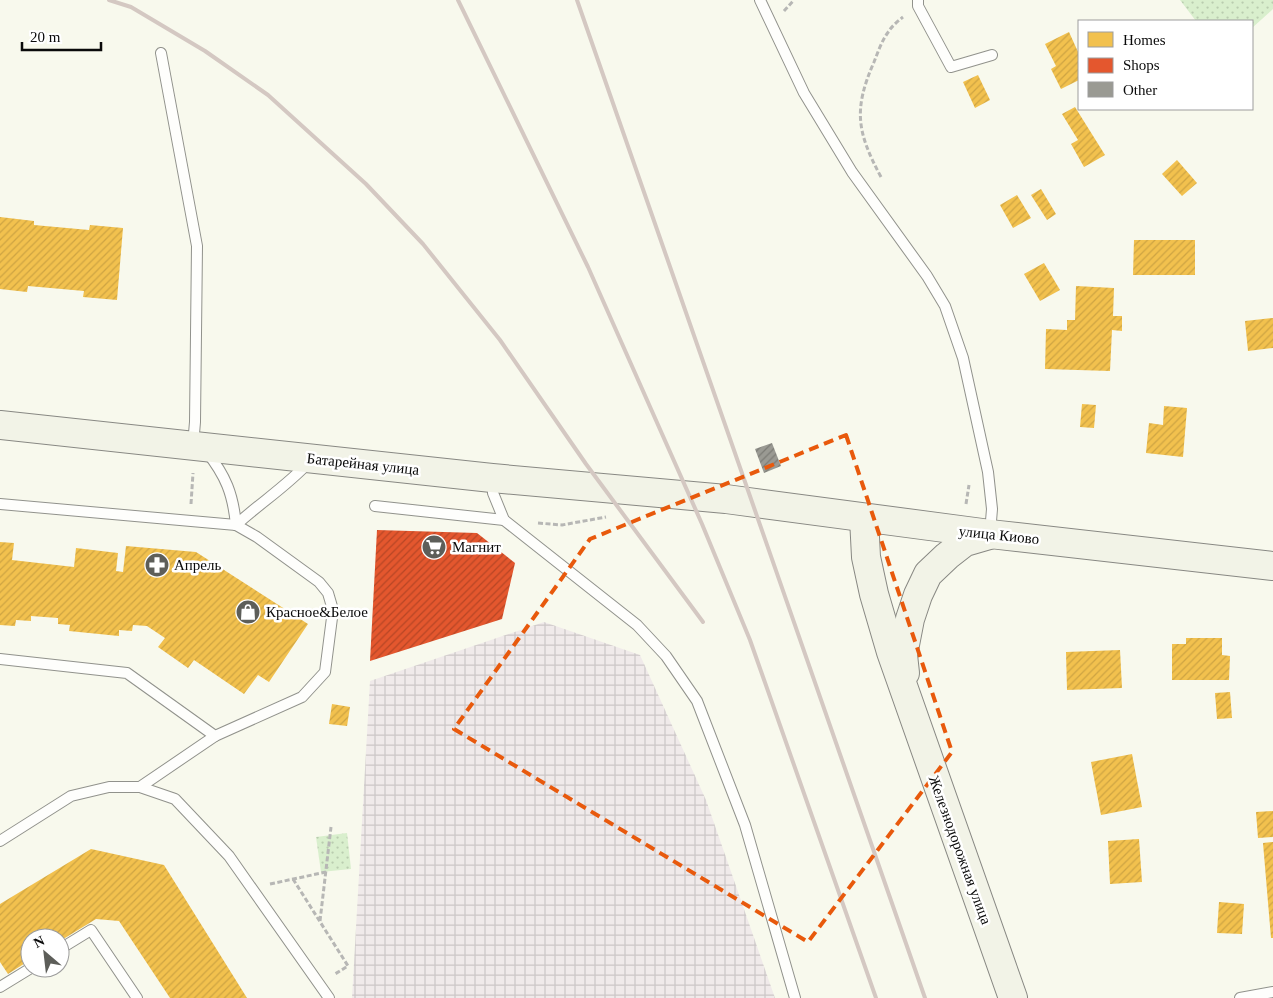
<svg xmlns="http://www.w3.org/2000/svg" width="1273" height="998" viewBox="0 0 1273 998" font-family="Georgia,serif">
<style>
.industrial{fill:url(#industrial-grid)}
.park{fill:url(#park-dots)}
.homes{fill:url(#homes-hatch)}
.shops{fill:url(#shops-hatch)}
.building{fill:url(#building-hatch)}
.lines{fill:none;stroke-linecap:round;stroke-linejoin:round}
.lane-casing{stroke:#91928c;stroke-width:12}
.secondary-casing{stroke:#888883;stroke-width:30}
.path{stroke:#b7b7b5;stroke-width:3;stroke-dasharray:5 2.5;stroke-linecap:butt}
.lane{stroke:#fefefc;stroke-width:10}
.secondary{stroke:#f2f3e7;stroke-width:28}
.rail{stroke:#d4c8c2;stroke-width:4}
.marked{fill:none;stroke:#e8590c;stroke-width:4;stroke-dasharray:10 6;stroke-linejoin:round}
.labels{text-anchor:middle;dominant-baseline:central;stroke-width:5;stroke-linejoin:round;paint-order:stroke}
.street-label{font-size:15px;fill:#0a0a0a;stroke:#fff}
.poi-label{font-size:15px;fill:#0a0a0a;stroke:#fff;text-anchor:start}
</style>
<defs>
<pattern id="industrial-grid" width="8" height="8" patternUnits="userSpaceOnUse" patternTransform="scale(1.25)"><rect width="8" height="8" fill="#f0eaea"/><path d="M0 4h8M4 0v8" fill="none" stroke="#ccc7c7"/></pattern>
<pattern id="park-dots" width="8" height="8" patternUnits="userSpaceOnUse" patternTransform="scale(1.25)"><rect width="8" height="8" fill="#d9efcd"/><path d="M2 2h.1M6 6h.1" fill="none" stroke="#b9ccaf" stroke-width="1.8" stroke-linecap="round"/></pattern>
<pattern id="homes-hatch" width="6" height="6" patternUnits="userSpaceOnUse" patternTransform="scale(1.25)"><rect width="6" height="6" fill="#f2c14e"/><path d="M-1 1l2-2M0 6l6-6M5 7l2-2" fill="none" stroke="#cea443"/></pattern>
<pattern id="shops-hatch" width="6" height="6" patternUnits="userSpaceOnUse" patternTransform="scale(1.25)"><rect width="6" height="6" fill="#e4572e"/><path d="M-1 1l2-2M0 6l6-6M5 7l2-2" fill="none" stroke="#b74625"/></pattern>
<pattern id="building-hatch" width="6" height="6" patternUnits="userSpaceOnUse" patternTransform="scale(1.25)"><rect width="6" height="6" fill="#9a9a93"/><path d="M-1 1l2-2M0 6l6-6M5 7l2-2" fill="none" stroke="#7c7c76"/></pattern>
</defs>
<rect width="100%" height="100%" fill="#f8f9ed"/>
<path class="industrial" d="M 544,622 L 640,655 L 706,800 L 775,998 L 352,998 L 370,681 Z"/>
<g class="park">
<path d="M 1180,0 L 1273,0 L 1273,9 L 1252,28 L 1252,21 L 1196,21 Z"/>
<path d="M 347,833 L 351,869 L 321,872 L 316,837 Z"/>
</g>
<g class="homes">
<path d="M 1069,32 L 1079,54 L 1079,80 L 1061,89 L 1051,69 L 1056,66 L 1045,44 Z"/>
<path d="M 978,75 L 990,100 L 975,108 L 963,82 Z"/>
<path d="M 1075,107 L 1105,155 L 1084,167 L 1071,144 L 1078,140 L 1062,114 Z"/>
<path d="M 1177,160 L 1197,183 L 1182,196 L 1162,174 Z"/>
<path d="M 1041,189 L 1056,214 L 1047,220 L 1031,195 Z"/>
<path d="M 1017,195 L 1031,218 L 1013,228 L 1000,205 Z"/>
<path d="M 0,217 L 34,221 L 34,225 L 89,230 L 90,225 L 123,228 L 117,300 L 83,297 L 84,291 L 28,286 L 27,292 L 0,289 Z"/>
<path d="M 1134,240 L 1195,240 L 1195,275 L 1133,275 Z"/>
<path d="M 1044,263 L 1060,290 L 1040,301 L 1024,274 Z"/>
<path d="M 1076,286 L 1114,288 L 1113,316 L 1122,316 L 1122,331 L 1112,330 L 1110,371 L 1045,369 L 1046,329 L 1067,330 L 1067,320 L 1075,320 Z"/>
<path d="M 1273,318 L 1273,348 L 1248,351 L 1245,321 Z"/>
<path d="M 1082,404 L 1096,405 L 1094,428 L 1080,427 Z"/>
<path d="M 1164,406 L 1187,408 L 1183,457 L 1146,453 L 1149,423 L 1163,425 Z"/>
<path d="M 0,542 L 14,543 L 12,560 L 74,567 L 76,548 L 118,553 L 116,571 L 123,572 L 126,546 L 196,552 L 308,624 L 269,682 L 258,675 L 244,694 L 194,660 L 188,668 L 158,647 L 165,638 L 147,626 L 133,625 L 132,631 L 119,630 L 119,636 L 69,631 L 70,625 L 58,624 L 58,618 L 31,616 L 31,621 L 16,620 L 15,626 L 0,625 Z"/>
<path d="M 1186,638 L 1222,638 L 1222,655 L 1230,656 L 1229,680 L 1172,680 L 1172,644 L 1186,644 Z"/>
<path d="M 1120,650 L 1122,688 L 1067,690 L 1066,652 Z"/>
<path d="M 1230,692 L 1232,718 L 1217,719 L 1215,693 Z"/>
<path d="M 332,704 L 350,707 L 347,726 L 329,724 Z"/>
<path d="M 1132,754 L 1142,807 L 1101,815 L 1091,762 Z"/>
<path d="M 1273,811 L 1273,837 L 1258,838 L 1256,812 Z"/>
<path d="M 1139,839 L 1142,882 L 1110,884 L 1108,841 Z"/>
<path d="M 1273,842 L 1273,938 L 1271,938 L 1263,843 Z"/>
<path d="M 91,849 L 164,865 L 247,998 L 170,998 L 119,921 L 96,919 L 60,941 L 60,938 L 30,938 L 30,960 L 8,974 L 0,962 L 0,904 Z"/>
<path d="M 1219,902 L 1244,904 L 1242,934 L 1217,933 Z"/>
</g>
<path class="shops" d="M 377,530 L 477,533 L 515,563 L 502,619 L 370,661 Z"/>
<path class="building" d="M 772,443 L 781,466 L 764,473 L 755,449 Z"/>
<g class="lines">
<defs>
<g id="lane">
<path d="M 760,0 L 804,93 L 852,172 L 927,276 L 945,306 L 963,358 L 988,472 L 992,509 L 990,533"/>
<path d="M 918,0 L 918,6 L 951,67 L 992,55"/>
<path d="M 161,53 L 197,246 L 195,422 L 193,445"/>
<path d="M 206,451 C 226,476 233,494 236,525"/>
<path d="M 492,479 L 493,493 L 504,520 L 637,625 L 666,656 L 697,701 L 745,825 L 795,998"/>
<path d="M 0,504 L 236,525 L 257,537 L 319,582 L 328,593 L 333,610 L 325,672 L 302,697 L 215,736 L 127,673 L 0,659"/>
<path d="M 375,506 L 504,520"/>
<path d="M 236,525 C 260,503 287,486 309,462"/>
<path d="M 140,787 L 215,736"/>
<path d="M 0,841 L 71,796 L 109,787 L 140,787 L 175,799 L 229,856 L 329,998"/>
<path d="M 60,949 L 91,930 L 137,998"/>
<path d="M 0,987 L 31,968"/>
<path d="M 1240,998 L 1273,992"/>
</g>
<g id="secondary">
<path d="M 0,425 L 492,478 L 726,499 L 990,534 L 1273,566"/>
<path d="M 864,518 L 866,557 L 874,594 L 891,652 L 1013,998"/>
<path d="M 905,673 L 903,655 L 910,619 L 918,595 L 928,574 L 947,556 L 965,542 L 989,535"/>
</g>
</defs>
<use href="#lane" class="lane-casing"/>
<use href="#secondary" class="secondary-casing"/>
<g class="path">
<path d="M 784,11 L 794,0"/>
<path d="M 881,177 C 857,132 853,110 874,62 C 878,52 882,40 889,31 C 892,26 898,21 903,17"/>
<path d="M 191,504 L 193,473"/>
<path d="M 966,504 L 969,485"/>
<path d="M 538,523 L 562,525 L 606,517"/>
<path d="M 293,879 L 348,966 L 335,974"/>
<path d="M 270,884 L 326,872"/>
<path d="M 320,921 L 331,827"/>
</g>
<use href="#lane" class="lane"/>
<use href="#secondary" class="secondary"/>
<g class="rail">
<path d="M 109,0 L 131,7 L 205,51 L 268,95 L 366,184 L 423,244 L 500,340 L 586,464 L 703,622"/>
<path d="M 458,0 L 588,267 L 702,524 L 750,640 L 876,998"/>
<path d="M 577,0 L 925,998"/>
</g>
</g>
<path class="marked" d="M 846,435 L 952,752 L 808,942 L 454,729 L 590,539 Z"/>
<defs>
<symbol id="supermarket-disc" viewBox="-11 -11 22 22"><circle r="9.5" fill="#5d5e59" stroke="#fff"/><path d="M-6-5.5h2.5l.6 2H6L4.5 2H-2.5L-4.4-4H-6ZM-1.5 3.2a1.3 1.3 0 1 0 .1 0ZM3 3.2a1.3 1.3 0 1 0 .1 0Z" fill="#fff"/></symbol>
<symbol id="pharmacy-disc" viewBox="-11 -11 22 22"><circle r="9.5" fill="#5d5e59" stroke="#fff"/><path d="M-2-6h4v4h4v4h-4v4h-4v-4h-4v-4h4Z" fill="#fff"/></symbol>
<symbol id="shop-disc" viewBox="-11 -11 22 22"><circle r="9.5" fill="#5d5e59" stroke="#fff"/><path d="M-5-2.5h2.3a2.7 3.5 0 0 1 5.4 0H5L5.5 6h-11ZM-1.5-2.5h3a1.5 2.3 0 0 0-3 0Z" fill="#fff"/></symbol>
</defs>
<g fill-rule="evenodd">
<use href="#supermarket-disc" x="420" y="533" width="28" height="28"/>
<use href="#pharmacy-disc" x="143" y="551" width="28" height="28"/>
<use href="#shop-disc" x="234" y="598" width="28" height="28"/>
</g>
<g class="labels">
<g class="street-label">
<text transform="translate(363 464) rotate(6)">Батарейная улица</text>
<text transform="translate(999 535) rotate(6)">улица Киово</text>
<text transform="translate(960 850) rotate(70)">Железнодорожная улица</text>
</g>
<g class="poi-label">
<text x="452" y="547">Магнит</text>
<text x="174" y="565">Апрель</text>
<text x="266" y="612">Красное&amp;Белое</text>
</g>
</g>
<rect x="1078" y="20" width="175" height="90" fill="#ffffff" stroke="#9d9d9d"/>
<rect x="1088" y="32" width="25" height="15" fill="#f2c14e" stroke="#9d9d9d"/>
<text x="1123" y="45" font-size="15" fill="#0a0a0a">Homes</text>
<rect x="1088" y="58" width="25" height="15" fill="#e4572e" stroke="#9d9d9d"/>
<text x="1123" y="70" font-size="15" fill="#0a0a0a">Shops</text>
<rect x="1088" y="82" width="25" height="15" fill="#9a9a93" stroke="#9d9d9d"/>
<text x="1123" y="95" font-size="15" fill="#0a0a0a">Other</text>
<g transform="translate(45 953) rotate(332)"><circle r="24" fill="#ffffff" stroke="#9d9d9d"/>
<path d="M0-4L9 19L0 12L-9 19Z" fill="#5d5e59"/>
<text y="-8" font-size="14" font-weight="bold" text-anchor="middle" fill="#0a0a0a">N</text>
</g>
<path d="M22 42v8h79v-8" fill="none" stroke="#0a0a0a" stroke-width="2.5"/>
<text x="30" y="42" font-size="15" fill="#0a0a0a" stroke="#ffffff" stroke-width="4" paint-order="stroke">20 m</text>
</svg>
